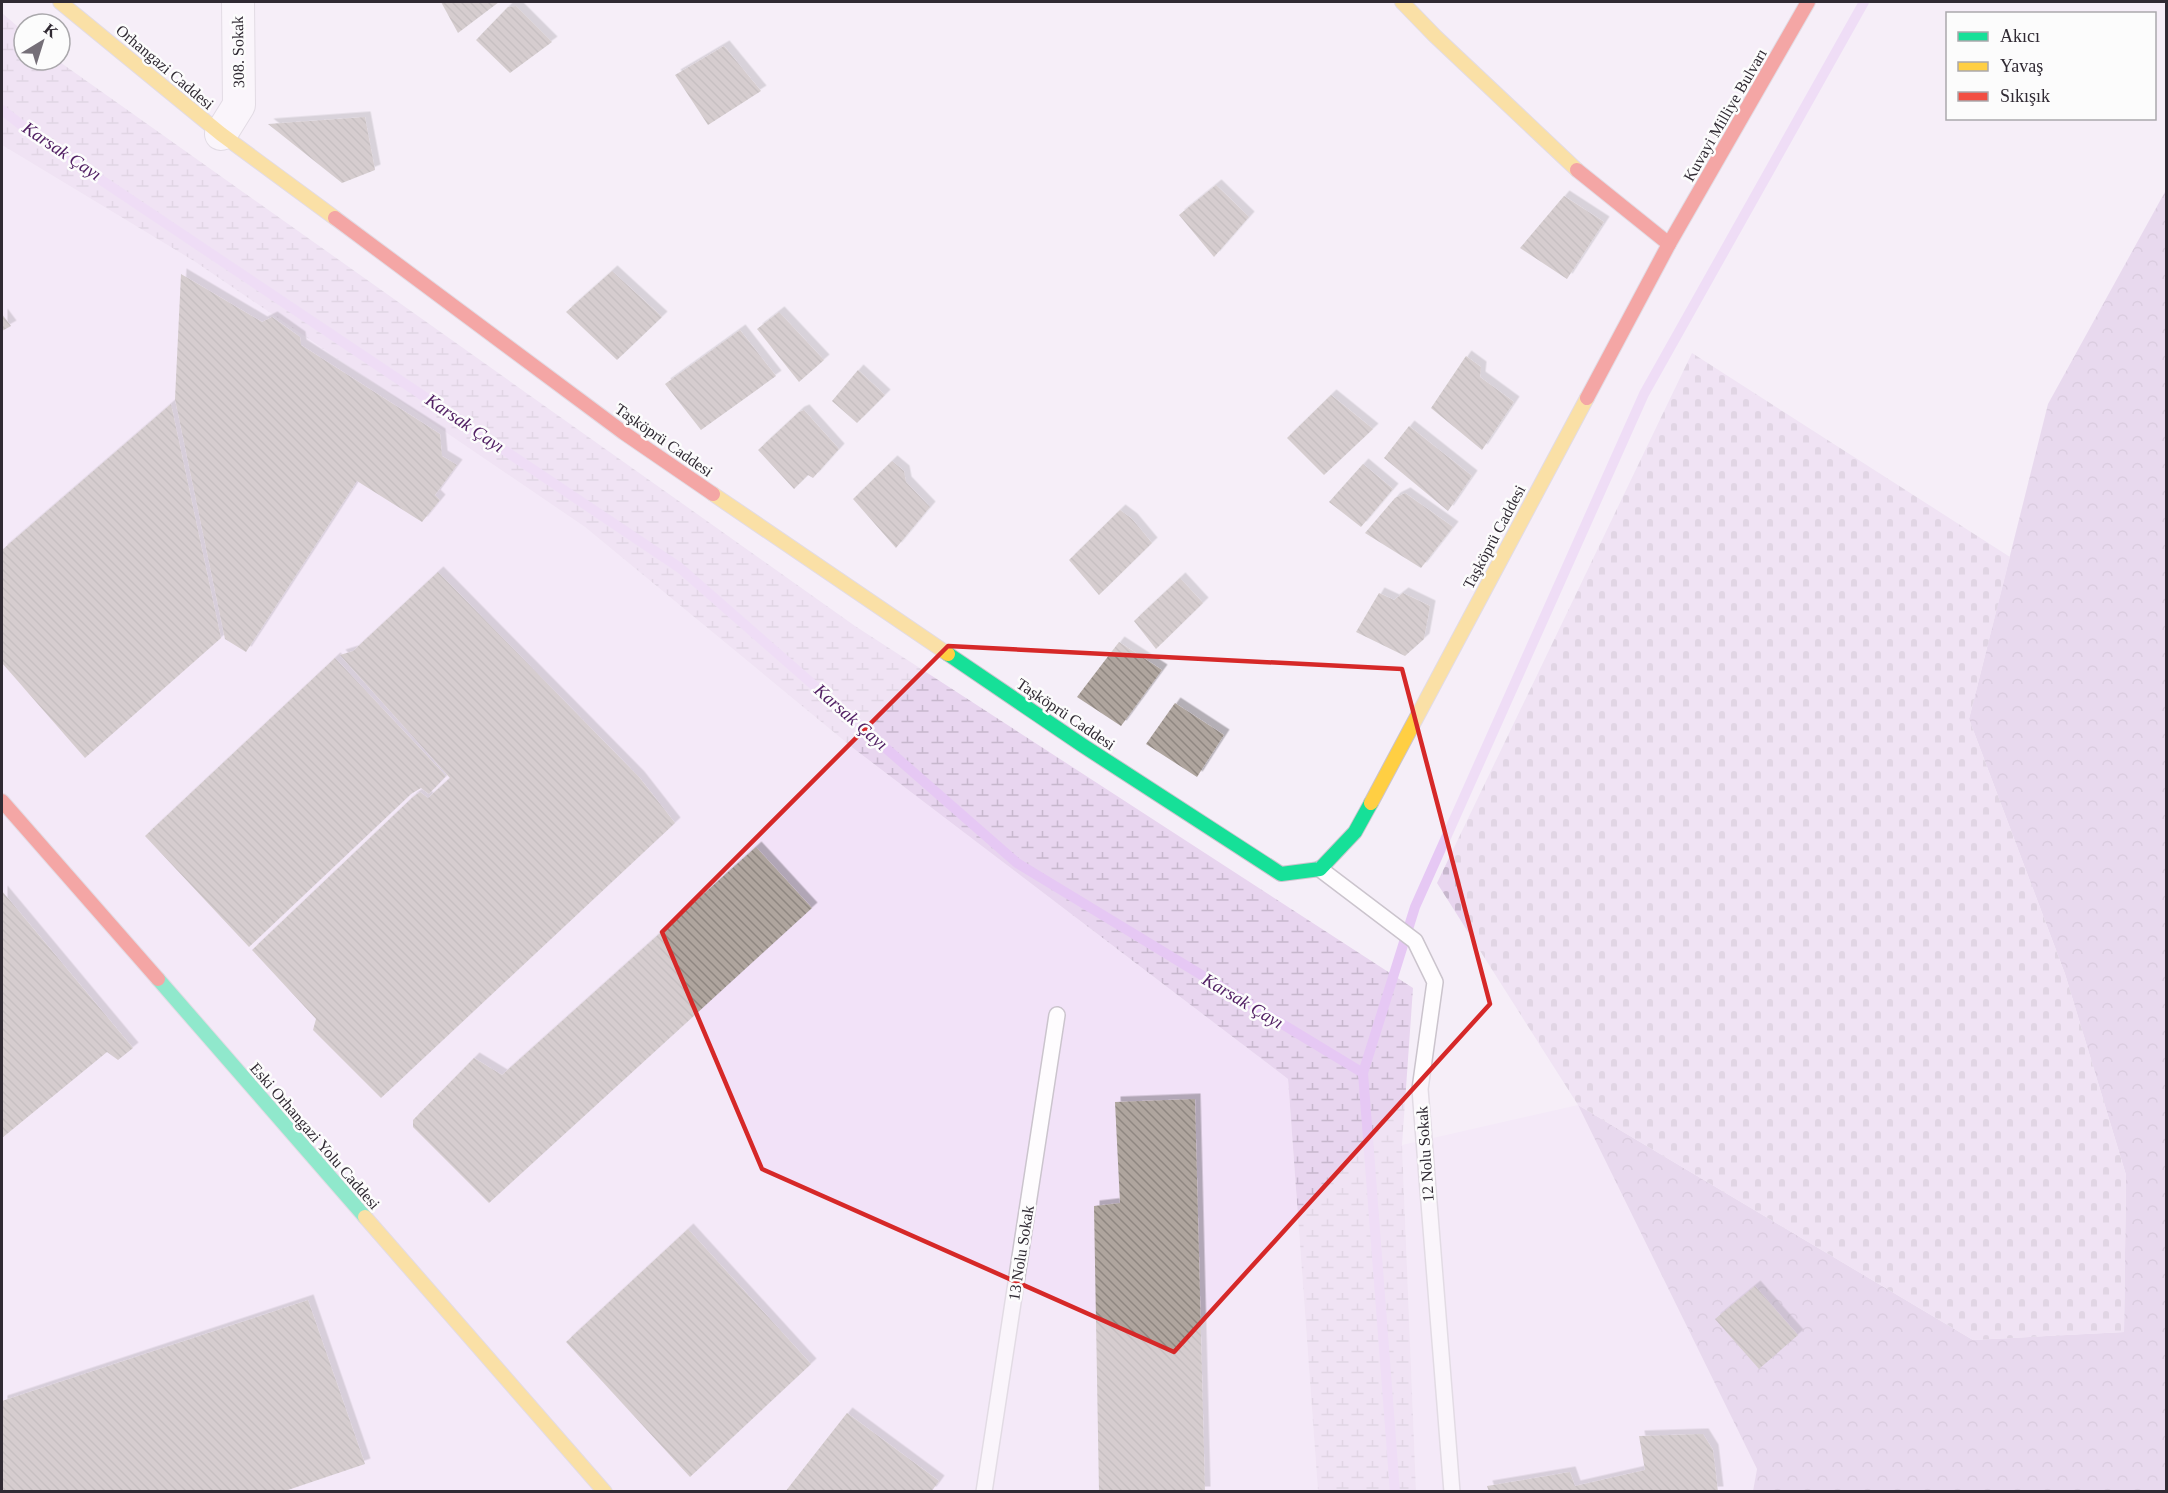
<svg xmlns="http://www.w3.org/2000/svg" width="2168" height="1493" viewBox="0 0 2168 1493" font-family="Georgia,serif">
<style>
.built{fill:#f2e2f8}
.forest{fill:url(#forest-crowns)}
.wetland{fill:url(#wetland-marsh)}
.cemetery{fill:url(#cemetery-stones)}
.lines{fill:none;stroke-linecap:round;stroke-linejoin:round}
.stream{stroke:#e6c8f4;stroke-width:10}
.building{fill:url(#building-back-hatch);filter:url(#shadow)}
.lane-casing{stroke:#cbc4cd;stroke-width:18}
.street-casing{stroke:#cbc4cd;stroke-width:34}
.fast-casing{stroke:#cbc4cd;stroke-width:16}
.slow-casing{stroke:#cbc4cd;stroke-width:16}
.jam-casing{stroke:#cbc4cd;stroke-width:16}
.lane{stroke:#fefcfe;stroke-width:15}
.street{stroke:#fefcfe;stroke-width:32}
.fast{stroke:#16e098;stroke-width:14}
.slow{stroke:#ffcf43;stroke-width:14}
.jam{stroke:#f24e42;stroke-width:14}
.marked{fill:none;stroke:#d62828;stroke-width:4.5;stroke-linejoin:round}
.labels{text-anchor:middle;dominant-baseline:central;stroke-width:5;stroke-linejoin:round;paint-order:stroke}
.street-label{font-size:16px;fill:#302a33;stroke:#fcfcfc}
.water-label{font-size:18px;font-style:italic;fill:#522164;stroke:#fcfcfc}
</style>
<defs>
<pattern id="forest-crowns" width="20" height="18" patternUnits="userSpaceOnUse" patternTransform="scale(1.5)"><rect width="20" height="18" fill="#d8bfe3"/><path d="M2 6a3 3 0 1 1 6 0M12 15a3 3 0 1 1 6 0" fill="none" stroke="#baa4c3"/></pattern>
<pattern id="wetland-marsh" width="20" height="14" patternUnits="userSpaceOnUse" patternTransform="scale(1.5)"><rect width="20" height="14" fill="#e8d5ef"/><path d="M1 5h8M5 5V1M11 12h8M15 12V8" fill="none" stroke="#c7b7cd"/></pattern>
<pattern id="cemetery-stones" width="16" height="16" patternUnits="userSpaceOnUse" patternTransform="scale(1.5)"><rect width="16" height="16" fill="#e8d5ef"/><path d="M2 7V4a2 2 0 0 1 4 0v3zM10 15v-3a2 2 0 0 1 4 0v3z" fill="#c7b7cd"/></pattern>
<pattern id="building-back-hatch" width="6" height="6" patternUnits="userSpaceOnUse" patternTransform="scale(1.5)"><rect width="6" height="6" fill="#afa59e"/><path d="M-1 5l2 2M0 0l6 6M5-1l2 2" fill="none" stroke="#8f8781"/></pattern>
<filter id="shadow"><feDropShadow dx="5.5" dy="-5.5" stdDeviation="0" flood-color="#0004"/></filter>
</defs>
<rect width="100%" height="100%" fill="#f5eef8"/>
<g class="built">
<path d="M 2,145 L 194,261 L 585,527 L 853,748 L 1288,1079 L 1318,1491 L 2,1491 Z"/>
<path d="M 1578,1105 L 1757,1469 L 1753,1491 L 1416,1491 L 1402,1145 Z"/>
</g>
<path class="forest" d="M 2166,190 L 2166,1491 L 1753,1491 L 1757,1469 L 1578,1105 L 1973,1340 L 2124,1332 L 2126,1175 L 2065,974 L 1969,719 L 2048,404 Z"/>
<path class="wetland" d="M 2,13 L 24,32 L 24,60 L 57,60 L 855,626 L 1413,988 L 1402,1145 L 1416,1491 L 1318,1491 L 1288,1079 L 853,748 L 585,527 L 194,261 L 2,145 Z"/>
<path class="cemetery" d="M 1692,353 L 2010,557 L 1969,719 L 2065,974 L 2126,1175 L 2124,1332 L 1973,1340 L 1578,1105 L 1437,883 Z"/>
<g class="lines">
<g class="stream">
<path d="M 2,110 L 37,137 L 680,568 L 1017,863 L 1363,1073 L 1395,1492"/>
<path d="M 1363,1073 L 1415,907 L 1644,394 L 1864,2"/>
</g>
</g>
<g class="building">
<path d="M 441,2 L 499,2 L 458,33 Z"/>
<path d="M 516,6 L 552,42 L 510,73 L 476,40 L 508,7 Z"/>
<path d="M 724,46 L 761,91 L 708,125 L 675,75 Z"/>
<path d="M 365,117 L 375,170 L 342,183 L 268,124 Z"/>
<path d="M 1216,185 L 1249,217 L 1214,257 L 1179,215 Z"/>
<path d="M 1564,196 L 1604,222 L 1567,279 L 1520,248 Z"/>
<path d="M 612,271 L 662,317 L 617,360 L 566,312 Z"/>
<path d="M 181,274 L 262,322 L 272,317 L 300,337 L 301,345 L 440,434 L 442,456 L 457,465 L 435,495 L 440,500 L 422,522 L 357,481 L 246,652 L 225,639 L 175,399 Z"/>
<path d="M 779,312 L 824,360 L 799,382 L 757,329 Z"/>
<path d="M 2,314 L 11,326 L 2,331 Z"/>
<path d="M 740,330 L 776,376 L 701,430 L 665,384 Z"/>
<path d="M 1466,356 L 1481,367 L 1480,377 L 1514,402 L 1482,450 L 1431,408 Z"/>
<path d="M 858,370 L 885,395 L 857,423 L 832,401 Z"/>
<path d="M 1331,395 L 1373,429 L 1324,475 L 1287,438 Z"/>
<path d="M 171,404 L 221,638 L 85,758 L 2,663 L 2,550 Z"/>
<path d="M 804,410 L 839,449 L 813,478 L 808,475 L 794,489 L 758,450 L 799,412 Z"/>
<path d="M 1409,426 L 1472,476 L 1448,511 L 1384,458 Z"/>
<path d="M 892,461 L 904,471 L 906,482 L 930,507 L 896,548 L 853,499 Z"/>
<path d="M 1363,464 L 1393,489 L 1361,527 L 1329,502 Z"/>
<path d="M 1405,493 L 1453,527 L 1421,568 L 1365,533 L 1395,498 Z"/>
<path d="M 1120,510 L 1132,519 L 1152,543 L 1099,595 L 1069,560 Z"/>
<path d="M 438,572 L 639,777 L 675,823 L 381,1098 L 313,1030 L 316,1019 L 252,950 L 413,797 L 420,792 L 428,798 L 450,778 L 340,655 L 353,651 Z"/>
<path d="M 1180,578 L 1203,603 L 1156,649 L 1134,621 Z"/>
<path d="M 1379,593 L 1394,600 L 1403,593 L 1430,606 L 1424,639 L 1405,656 L 1356,632 Z"/>
<path d="M 1119,642 L 1162,670 L 1121,726 L 1077,697 Z"/>
<path d="M 335,658 L 446,776 L 429,794 L 421,788 L 411,794 L 249,947 L 145,836 Z"/>
<path d="M 1175,703 L 1224,735 L 1197,777 L 1146,744 Z"/>
<path d="M 756,847 L 812,908 L 489,1203 L 413,1127 L 413,1120 L 474,1058 L 502,1075 Z"/>
<path d="M 2,891 L 133,1048 L 118,1060 L 107,1052 L 2,1138 Z"/>
<path d="M 1195,1099 L 1205,1492 L 1099,1492 L 1094,1206 L 1120,1203 L 1115,1102 Z"/>
<path d="M 688,1229 L 811,1364 L 690,1477 L 566,1342 Z"/>
<path d="M 1755,1286 L 1798,1335 L 1759,1369 L 1715,1319 Z"/>
<path d="M 308,1300 L 365,1464 L 282,1492 L 2,1492 L 2,1401 Z"/>
<path d="M 847,1413 L 939,1481 L 931,1492 L 785,1492 Z"/>
<path d="M 1703,1434 L 1713,1450 L 1718,1492 L 1489,1492 L 1487,1486 L 1570,1472 L 1575,1486 L 1645,1470 L 1639,1436 Z"/>
</g>
<g class="lines">
<defs>
<g id="lane">
<path d="M 1320,869 L 1415,941 L 1435,982 L 1420,1089 L 1452,1492"/>
<path d="M 984,1492 L 1057,1015"/>
</g>
<path id="street" d="M 221,134 L 239,105 L 238,2"/>
<g id="fast">
<path d="M 948,654 L 1082,745 L 1281,874 L 1320,869 L 1355,832 L 1371,803"/>
<path d="M 158,979 L 365,1217"/>
</g>
<g id="slow">
<path d="M 60,2 L 221,134 L 335,218"/>
<path d="M 1402,2 L 1435,36 L 1577,170"/>
<path d="M 713,494 L 948,654"/>
<path d="M 1371,803 L 1587,398"/>
<path d="M 365,1217 L 605,1492"/>
</g>
<g id="jam">
<path d="M 1577,170 L 1669,244"/>
<path d="M 335,218 L 624,433 L 713,494"/>
<path d="M 1587,398 L 1669,244 L 1808,2"/>
<path d="M 2,801 L 158,979"/>
</g>
</defs>
<use href="#lane" class="lane-casing"/>
<use href="#street" class="street-casing"/>
<use href="#fast" class="fast-casing"/>
<use href="#slow" class="slow-casing"/>
<use href="#jam" class="jam-casing"/>
<use href="#lane" class="lane"/>
<use href="#street" class="street"/>
<use href="#fast" class="fast"/>
<use href="#slow" class="slow"/>
<use href="#jam" class="jam"/>
</g>
<path d="M0 0H2168V1493H0ZM 948,646 L 1402,669 L 1490,1004 L 1174,1352 L 762,1169 L 662,932 Z" fill="#f5eef8" fill-opacity=".55" fill-rule="evenodd"/>
<path class="marked" d="M 948,646 L 1402,669 L 1490,1004 L 1174,1352 L 762,1169 L 662,932 Z"/>
<g class="labels">
<g class="street-label">
<text transform="translate(238 52) rotate(-91)">308. Sokak</text>
<text transform="translate(165 67) rotate(40)">Orhangazi Caddesi</text>
<text transform="translate(1725 115) rotate(-60)">Kuvayi Milliye Bulvarı</text>
<text transform="translate(664 440) rotate(35)">Taşköprü Caddesi</text>
<text transform="translate(1494 537) rotate(-62)">Taşköprü Caddesi</text>
<text transform="translate(1066 714) rotate(34)">Taşköprü Caddesi</text>
<text transform="translate(315 1136) rotate(49)">Eski Orhangazi Yolu Caddesi</text>
<text transform="translate(1425 1154) rotate(-94)">12 Nolu Sokak</text>
<text transform="translate(1021 1253) rotate(-81)">13 Nolu Sokak</text>
</g>
<g class="water-label">
<text transform="translate(62 151) rotate(34)">Karsak Çayı</text>
<text transform="translate(465 423) rotate(34)">Karsak Çayı</text>
<text transform="translate(851 717) rotate(41)">Karsak Çayı</text>
<text transform="translate(1243 1001) rotate(31)">Karsak Çayı</text>
</g>
</g>
<rect width="2168" height="1493" fill="none" stroke="#302a33" stroke-width="6"/>
<rect x="1946" y="12" width="210" height="108" fill="#fcfcfc" stroke="#aaa8ac" stroke-width="1.5"/>
<rect x="1958" y="32" width="30" height="9" fill="#16e098" stroke="#aaa8ac" stroke-width="1.5"/>
<text x="2000" y="42" font-size="18" fill="#302a33">Akıcı</text>
<rect x="1958" y="62" width="30" height="9" fill="#ffcf43" stroke="#aaa8ac" stroke-width="1.5"/>
<text x="2000" y="72" font-size="18" fill="#302a33">Yavaş</text>
<rect x="1958" y="92" width="30" height="9" fill="#f24e42" stroke="#aaa8ac" stroke-width="1.5"/>
<text x="2000" y="102" font-size="18" fill="#302a33">Sıkışık</text>
<g transform="translate(42 42) rotate(38)"><circle r="28" fill="#fcfcfc" stroke="#aaa8ac" stroke-width="1.5"/>
<path d="M0-4.5L10 22L0 15L-10 22Z" fill="#756f78"/>
<text y="-9" font-size="16" font-weight="bold" text-anchor="middle" fill="#302a33">K</text>
</g>
</svg>
